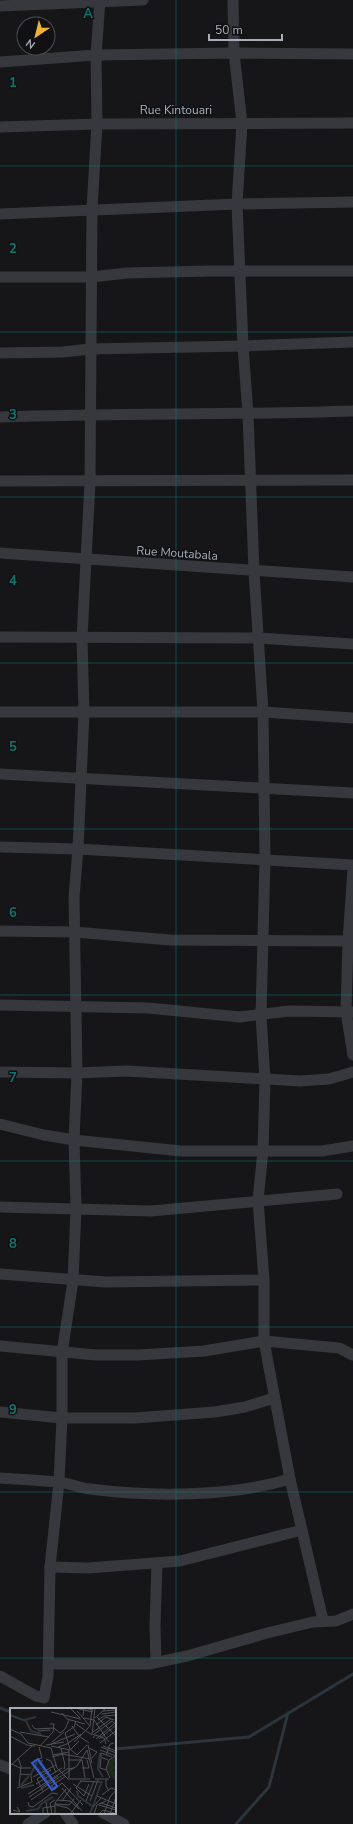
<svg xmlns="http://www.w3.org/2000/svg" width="353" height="1824" viewBox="0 0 353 1824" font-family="'Nunito Sans',sans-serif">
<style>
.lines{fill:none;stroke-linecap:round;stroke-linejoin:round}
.stream{stroke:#2c353c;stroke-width:3}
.street{stroke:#37383d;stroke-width:11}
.grid{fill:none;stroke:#0f766e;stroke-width:1;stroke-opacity:0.55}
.labels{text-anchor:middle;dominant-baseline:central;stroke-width:3;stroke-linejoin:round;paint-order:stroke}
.street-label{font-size:12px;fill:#a8adb8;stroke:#111113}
.inset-river{fill:none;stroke:#2c353c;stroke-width:2}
.inset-road{fill:none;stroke:#505258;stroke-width:1}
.view{fill:#325cd3;fill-opacity:0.15;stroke:#325cd3;stroke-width:2}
.inset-edge{fill:none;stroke:#a8adb8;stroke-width:2}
.grid-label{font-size:13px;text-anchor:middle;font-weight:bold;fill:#0f766e;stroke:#111113;stroke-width:3;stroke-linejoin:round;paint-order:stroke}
</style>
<rect width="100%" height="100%" fill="#161618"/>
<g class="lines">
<g class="stream">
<path d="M 0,1708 L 11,1712"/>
<path d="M 115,1749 L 249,1737 L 353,1674"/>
<path d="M 236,1824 L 269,1787 L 288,1713"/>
</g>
<g class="street">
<path d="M 233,0 L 234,53 L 242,123 L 237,204 L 243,346 L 248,414 L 254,571 L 263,712 L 265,859 L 261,1015 L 265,1080 L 263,1151 L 258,1200 L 264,1280 L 264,1341 L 290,1479 L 323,1620"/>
<path d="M 0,6 L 143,0"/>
<path d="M 0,62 L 96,55 L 234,53 L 353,54"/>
<path d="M 0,127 L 97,124 L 353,123"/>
<path d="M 0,214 L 237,204 L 353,202"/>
<path d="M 0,277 L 91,277 L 127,273 L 210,271 L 353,271"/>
<path d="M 0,353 L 63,352 L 90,349 L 243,346 L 353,342"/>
<path d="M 0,417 C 118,413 235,415 353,411"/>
<path d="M 0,481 L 353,480"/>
<path d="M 0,553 L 353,577"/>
<path d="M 0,637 L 258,638 L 353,644"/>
<path d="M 0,712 L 263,712 L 353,718"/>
<path d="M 0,774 L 353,793"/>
<path d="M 0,847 L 78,849 L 353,865"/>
<path d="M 353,869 L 348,941 L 346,1012 L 353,1055"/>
<path d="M 0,931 L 74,932 L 170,940 L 353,941"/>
<path d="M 0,1005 L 148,1008 L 240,1017 L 289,1011 L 353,1012"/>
<path d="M 0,1072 L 77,1073 L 126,1071 L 300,1081 L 329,1079 L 353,1072"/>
<path d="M 0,1124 L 44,1135 L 74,1140 L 181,1151 L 322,1151 L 353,1146"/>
<path d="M 0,1207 L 151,1211 L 337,1194"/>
<path d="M 0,1274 L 106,1282 L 264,1280"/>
<path d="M 0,1346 L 96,1355 L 138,1355 L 204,1351 L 264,1341 L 339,1348 L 353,1355"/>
<path d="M 0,1412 L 62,1418 L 135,1418 L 215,1412 L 245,1407 L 274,1398"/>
<path d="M 0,1478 C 19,1479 39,1480 58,1482 C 69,1483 79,1488 90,1489 C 153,1497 230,1497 290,1479"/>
<path d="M 50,1567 L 88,1568 L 180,1561 L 302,1530"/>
<path d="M 156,1662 L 155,1626 L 157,1563"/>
<path d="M 48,1664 L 149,1664 L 187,1656 L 267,1633 L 313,1622 L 336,1621 L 353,1614"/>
<path d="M 0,1676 L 36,1696 L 44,1698 L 48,1676 L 50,1567 L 59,1482 L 62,1418 L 62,1353 L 73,1281 L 76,1209 L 74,1140 L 77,1073 L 74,897 L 78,849 L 84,713 L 82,638 L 90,482 L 92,209 L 97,124 L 96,55 L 100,0"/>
<path d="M 0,1765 L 11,1769"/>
<path d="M 65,1813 L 73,1824"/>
<path d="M 103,1813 L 124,1824"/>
<path d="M 28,1824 L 45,1813"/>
</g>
</g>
<path class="grid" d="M 176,0 L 176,1824M 0,166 L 353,166M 0,332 L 353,332M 0,497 L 353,497M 0,663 L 353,663M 0,829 L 353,829M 0,995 L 353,995M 0,1161 L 353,1161M 0,1327 L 353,1327M 0,1492 L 353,1492M 0,1658 L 353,1658"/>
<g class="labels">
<g class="street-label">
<text x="176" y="110">Rue Kintouari</text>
<text transform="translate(177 553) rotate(4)">Rue Moutabala</text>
</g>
</g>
<g transform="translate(10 1708)">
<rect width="106" height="106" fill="#161618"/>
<path d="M 106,49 L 104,56 L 106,60 L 103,63 L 106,63 L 106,74 L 96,62 L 98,54 Z" fill="#1e261f"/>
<path class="inset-river" d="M 0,7 L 16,13 L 21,23 L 31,26M 14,12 L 26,9M 90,45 L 88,61 L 93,69M 21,66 L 27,53M 11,77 L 19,68M 11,80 L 24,77M 67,83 L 68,88 L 82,98M 16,103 L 28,101 L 32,95 L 43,89M 80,106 L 92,73"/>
<path class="inset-road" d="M 60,0 L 70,10M 65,0 L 83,4M 67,3 L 80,18M 93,3 L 106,2M 41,4 L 71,11M 52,5 L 57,11 L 75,16M 92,6 L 106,4M 73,8 L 74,0 L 83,2M 87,9 L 106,28M 74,10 L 84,12 L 99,34M 85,10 L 96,0M 88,12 L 94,8 L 106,7M 66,16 L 82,27M 22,17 L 25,21 L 44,20 L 50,25 L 55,21 L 59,12M 86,17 L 96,9 L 104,12M 62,18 L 69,28 L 79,35M 0,21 L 11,26 L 18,35 L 41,40 L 47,60 L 58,71 L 80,71M 28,23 L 40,22M 10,24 L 39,29M 83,24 L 101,11M 55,25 L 60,41 L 67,47M 55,25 L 64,19 L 66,13M 82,27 L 85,0M 83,27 L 102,13M 0,28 L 17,37 L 25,38M 83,30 L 85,27 L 94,30 L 96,36M 86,31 L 105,15M 89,31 L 106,17 L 102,13M 42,34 L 54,24M 64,34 L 80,18 L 82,0M 90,35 L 106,23M 41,36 L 65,26M 36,37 L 54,34M 78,37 L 82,55M 30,38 L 43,24 L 44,16 L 40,16M 41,38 L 60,42 L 69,33M 93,38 L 106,43M 48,39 L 57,36 L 71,26M 91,39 L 106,45M 51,40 L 55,57 L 54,61M 79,40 L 87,44 L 82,50M 59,42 L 59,70M 77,42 L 84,70M 90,42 L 106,48M 43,47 L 59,44M 67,47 L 77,37M 96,47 L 100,36 L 104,35M 42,49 L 53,46 L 80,51M 8,50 L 11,58 L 9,78M 91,50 L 90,60 L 96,62M 36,51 L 41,53 L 46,65M 25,52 L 32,50 L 29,39M 58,52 L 72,52M 72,52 L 75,70M 98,52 L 91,49 L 91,45 L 102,49M 33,53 L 28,53 L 44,76M 2,56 L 10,60 L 21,60M 25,57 L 38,74M 0,58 L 22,38M 72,60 L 79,60 L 77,52M 10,66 L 22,67M 23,69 L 46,57M 100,70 L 96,61 L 99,52 L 106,48M 85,71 L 99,71M 96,71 L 96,78 L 99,83M 70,73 L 90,74M 71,73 L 66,80 L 74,88 L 79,76M 52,75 L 73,97M 26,76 L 52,60M 63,76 L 82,88M 42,78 L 44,82 L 52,75M 32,79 L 48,68M 7,80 L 22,74 L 21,68M 52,80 L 72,103M 33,83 L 27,71 L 41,62M 18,86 L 57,61 L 64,60M 92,87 L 101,80 L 106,82 L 100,89 L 94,106M 87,88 L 106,96M 19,89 L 67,58 L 77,42M 21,92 L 56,68M 47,92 L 60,93 L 69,101M 52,93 L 61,80M 76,93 L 84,73M 80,93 L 88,72M 18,94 L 19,98 L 23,99 L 42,85 L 48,86M 36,94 L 38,106M 91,95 L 106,100M 45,96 L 59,97 L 64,91M 46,97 L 58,100 L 65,106M 89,97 L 106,102M 83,99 L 91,90M 3,102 L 10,104 L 7,99M 33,106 L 33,100 L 45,98M 42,106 L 40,95 L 45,92M 45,106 L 45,95 L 56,81M 60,106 L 71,92M 84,106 L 87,97 L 96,93M 89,106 L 93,102 L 104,105M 100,106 L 106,89"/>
<path class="view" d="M 28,51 L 47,78 L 42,82 L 22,55 Z"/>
<rect width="106" height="106" class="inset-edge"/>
</g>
<g class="grid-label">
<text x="88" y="18">A</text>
<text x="13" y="87">1</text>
<text x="13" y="253">2</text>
<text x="13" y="419">3</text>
<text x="13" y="585">4</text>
<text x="13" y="751">5</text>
<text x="13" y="917">6</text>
<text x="13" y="1082">7</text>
<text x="13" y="1248">8</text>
<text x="13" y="1414">9</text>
</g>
<g transform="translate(36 36) rotate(215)"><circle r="19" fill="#111113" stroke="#4d4f55"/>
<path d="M0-3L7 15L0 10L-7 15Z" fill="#f2b134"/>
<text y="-6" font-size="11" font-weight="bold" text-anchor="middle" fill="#a8adb8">N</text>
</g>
<path d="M209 34v6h73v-6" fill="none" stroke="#a8adb8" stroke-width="2"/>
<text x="215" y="34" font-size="12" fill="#a8adb8" stroke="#111113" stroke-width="3" paint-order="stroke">50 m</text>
</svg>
